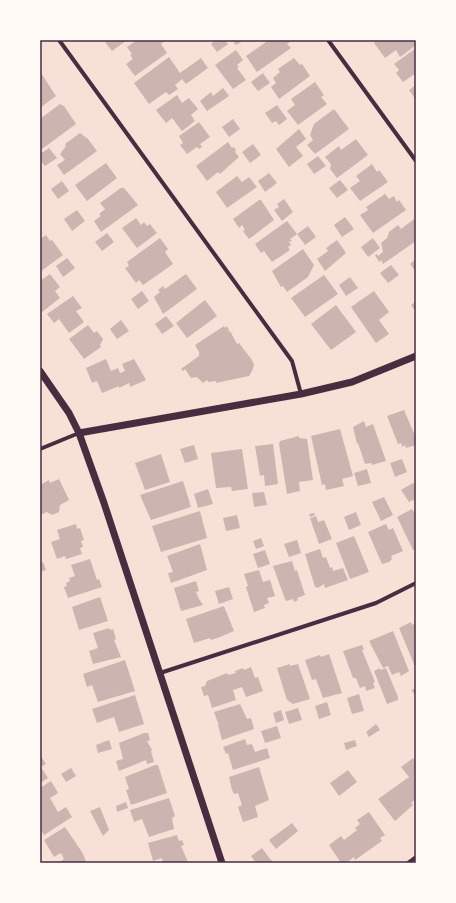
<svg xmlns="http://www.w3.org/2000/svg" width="456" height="903" viewBox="0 0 456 903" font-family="'Nunito Sans',sans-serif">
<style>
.building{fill:#ccb4b1}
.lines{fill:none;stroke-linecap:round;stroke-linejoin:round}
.minor{stroke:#4a2c40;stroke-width:4}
.tertiary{stroke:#4a2c40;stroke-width:7}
.neatline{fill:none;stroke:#4a2c40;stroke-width:1.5}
</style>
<rect width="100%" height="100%" fill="#f7e1d7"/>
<g class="building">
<path d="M 108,40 L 127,40 L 112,51 L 105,42 Z"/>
<path d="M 137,40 L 164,40 L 165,41 L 161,44 L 167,53 L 135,76 L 126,64 L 133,59 L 130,55 L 132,54 L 127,47 Z"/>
<path d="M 216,40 L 225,40 L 228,44 L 217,52 L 211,44 Z"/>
<path d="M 232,40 L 244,40 L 236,45 Z"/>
<path d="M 265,40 L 289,40 L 290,42 L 287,44 L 291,48 L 257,72 L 246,56 L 266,42 Z"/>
<path d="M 378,40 L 416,40 L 416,45 L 400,57 L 396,50 L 385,58 L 374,43 Z"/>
<path d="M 416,48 L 416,73 L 403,82 L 396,73 L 399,70 L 394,64 Z"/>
<path d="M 236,50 L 243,60 L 237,65 L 239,67 L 237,68 L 246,80 L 233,89 L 215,65 Z"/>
<path d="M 169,57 L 180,73 L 201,58 L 208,68 L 186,84 L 182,79 L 175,85 L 178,89 L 169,95 L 166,92 L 149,104 L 134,83 Z"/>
<path d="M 294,58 L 300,65 L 302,64 L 310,76 L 279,99 L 271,87 L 276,83 L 273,78 L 280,72 L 278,69 Z"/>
<path d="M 41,73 L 56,96 L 40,108 L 40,74 Z"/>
<path d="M 263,73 L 270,83 L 258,91 L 251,82 Z"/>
<path d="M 315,82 L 324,95 L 321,97 L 327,104 L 298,125 L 287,111 L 295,105 L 291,99 Z"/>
<path d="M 416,85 L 416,100 L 409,90 Z"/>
<path d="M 223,88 L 229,96 L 207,111 L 200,101 L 211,92 L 213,96 Z"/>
<path d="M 177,95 L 182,103 L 189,98 L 198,109 L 191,115 L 195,121 L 182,131 L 172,118 L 166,123 L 156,110 Z"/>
<path d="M 60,104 L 64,106 L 76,124 L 42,149 L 40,146 L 40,119 Z"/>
<path d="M 277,105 L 287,119 L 279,125 L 276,121 L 272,123 L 265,113 Z"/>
<path d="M 334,109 L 349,129 L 315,154 L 307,145 L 313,140 L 310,135 L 314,124 Z"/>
<path d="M 233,119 L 240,129 L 229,137 L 222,127 Z"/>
<path d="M 199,122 L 210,137 L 200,144 L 202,147 L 199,149 L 197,147 L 187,154 L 180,145 L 183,143 L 179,136 Z"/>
<path d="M 299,129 L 306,139 L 296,147 L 303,156 L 289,167 L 276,149 Z"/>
<path d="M 80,133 L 88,139 L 97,151 L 64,175 L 57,165 L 65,160 L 60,154 L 66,146 L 65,144 Z"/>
<path d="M 356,139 L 368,155 L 337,178 L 330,169 L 331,164 L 325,157 L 339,146 L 341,150 Z"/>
<path d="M 228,142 L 232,148 L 234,147 L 236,150 L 235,152 L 239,157 L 220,174 L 218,172 L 207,181 L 196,166 Z"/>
<path d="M 253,144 L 261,155 L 250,163 L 242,152 Z"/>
<path d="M 49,148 L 57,158 L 45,166 L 40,160 L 40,154 Z"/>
<path d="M 318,156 L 326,166 L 314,174 L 307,164 Z"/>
<path d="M 106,163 L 117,178 L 87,201 L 75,185 Z"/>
<path d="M 372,164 L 377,172 L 379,170 L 388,182 L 360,201 L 350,188 L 360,181 L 356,176 Z"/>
<path d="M 269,173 L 277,183 L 265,192 L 258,181 Z"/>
<path d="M 237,176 L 242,182 L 249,177 L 257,187 L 227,208 L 216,192 Z"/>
<path d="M 340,180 L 348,190 L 337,198 L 329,188 Z"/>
<path d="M 62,181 L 69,191 L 58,199 L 51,189 Z"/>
<path d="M 121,188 L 124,188 L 138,205 L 101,232 L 94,221 L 101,216 L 99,214 L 105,209 L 100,203 Z"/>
<path d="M 385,194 L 389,199 L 394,196 L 397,202 L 399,200 L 406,210 L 373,233 L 360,215 L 368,210 L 366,207 Z"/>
<path d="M 284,199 L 293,212 L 282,221 L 274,210 L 279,207 L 277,204 Z"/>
<path d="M 259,200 L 261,200 L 274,220 L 249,239 L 243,231 L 245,230 L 242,225 L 239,228 L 233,219 Z"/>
<path d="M 77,210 L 85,221 L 72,231 L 64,219 Z"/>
<path d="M 345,217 L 354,229 L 342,237 L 334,225 Z"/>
<path d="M 136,218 L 141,225 L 144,222 L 147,226 L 150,224 L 157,233 L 137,248 L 122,228 Z"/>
<path d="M 414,219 L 416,223 L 416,241 L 383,264 L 381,260 L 379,262 L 375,255 L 377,254 L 378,256 L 383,252 L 381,243 L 387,238 L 389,232 L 398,225 L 401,229 Z"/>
<path d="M 287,221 L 297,234 L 290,239 L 292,241 L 289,242 L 291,245 L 288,247 L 290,250 L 272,262 L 264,251 L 261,253 L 255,244 Z"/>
<path d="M 308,226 L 316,237 L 305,245 L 297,234 Z"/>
<path d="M 107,233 L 114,242 L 102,251 L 95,242 Z"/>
<path d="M 46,235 L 50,241 L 52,240 L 63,255 L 40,272 L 40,239 Z"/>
<path d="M 160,238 L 168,249 L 165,252 L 173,264 L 143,285 L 139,280 L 136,283 L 125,268 L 129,266 L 127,262 Z"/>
<path d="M 373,238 L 380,248 L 368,257 L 361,247 Z"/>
<path d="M 337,240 L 346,253 L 325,271 L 317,259 L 328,251 L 326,248 Z"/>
<path d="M 303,249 L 314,265 L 308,277 L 287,292 L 283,286 L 281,287 L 272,271 Z"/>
<path d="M 67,258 L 75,268 L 63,277 L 56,266 Z"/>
<path d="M 416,259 L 416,272 L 410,264 Z"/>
<path d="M 391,265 L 399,275 L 388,283 L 380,273 Z"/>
<path d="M 50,274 L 60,287 L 55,291 L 60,298 L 42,312 L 40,309 L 40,281 Z"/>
<path d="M 186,274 L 197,289 L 163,314 L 154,297 L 160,292 L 158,290 L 163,286 L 165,289 Z"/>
<path d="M 324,275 L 338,294 L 305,317 L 291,298 Z"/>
<path d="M 350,277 L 358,288 L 346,296 L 339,285 Z"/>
<path d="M 142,291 L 149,301 L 138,309 L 131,299 Z"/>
<path d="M 374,291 L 389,312 L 379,320 L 389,334 L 376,343 L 351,307 Z"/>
<path d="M 73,296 L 82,308 L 76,311 L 84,322 L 69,333 L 59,319 L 54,323 L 47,314 Z"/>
<path d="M 205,300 L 217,316 L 187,338 L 176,323 Z"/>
<path d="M 416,301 L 416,312 L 411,305 Z"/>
<path d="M 336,305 L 356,332 L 331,350 L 311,324 Z"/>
<path d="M 166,316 L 174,326 L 162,334 L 155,324 Z"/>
<path d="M 121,320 L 129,331 L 117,339 L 110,329 Z"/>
<path d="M 88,325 L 94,333 L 97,331 L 103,339 L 100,345 L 101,347 L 84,359 L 69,339 Z"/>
<path d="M 224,326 L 225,328 L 227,326 L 229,330 L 228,332 L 230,331 L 237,344 L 239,343 L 252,360 L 254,365 L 252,371 L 249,376 L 216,383 L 216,381 L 208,382 L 207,380 L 203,383 L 197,377 L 191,378 L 185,369 L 183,371 L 181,369 L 199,356 L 199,352 L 195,345 Z"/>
<path d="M 106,359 L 111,371 L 118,368 L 120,373 L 125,371 L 122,364 L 134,359 L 146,380 L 130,387 L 129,383 L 119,388 L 119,386 L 102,393 L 97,381 L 92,383 L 86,368 Z"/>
<path d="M 404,410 L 416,438 L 416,445 L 406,448 L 405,445 L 402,447 L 401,443 L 398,444 L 387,416 Z"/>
<path d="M 364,421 L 366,427 L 373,424 L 386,461 L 372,465 L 371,463 L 365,464 L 358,443 L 357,444 L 353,427 Z"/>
<path d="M 340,429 L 353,476 L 342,479 L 344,486 L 326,490 L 325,484 L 322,485 L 311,436 Z"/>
<path d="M 299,436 L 299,438 L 307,439 L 313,480 L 299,482 L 300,491 L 287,494 L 279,444 L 280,441 Z"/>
<path d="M 273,444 L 278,484 L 265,486 L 264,475 L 260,476 L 255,446 Z"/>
<path d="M 194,445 L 198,459 L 185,463 L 180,449 Z"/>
<path d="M 242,449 L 248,489 L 232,491 L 231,487 L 216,488 L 211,453 Z"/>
<path d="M 161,454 L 170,482 L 145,490 L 135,463 Z"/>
<path d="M 402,459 L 407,472 L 395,477 L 390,463 Z"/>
<path d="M 367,469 L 371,483 L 358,486 L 354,473 Z"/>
<path d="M 59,479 L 69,500 L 60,505 L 59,512 L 52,515 L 47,512 L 40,515 L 40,485 L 49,480 L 50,483 Z"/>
<path d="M 183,481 L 191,507 L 151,520 L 140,495 Z"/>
<path d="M 413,483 L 416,488 L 416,499 L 409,502 L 401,490 Z"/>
<path d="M 208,489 L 213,504 L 198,508 L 194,494 Z"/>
<path d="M 264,492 L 267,505 L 254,507 L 252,493 Z"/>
<path d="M 384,497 L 393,515 L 381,521 L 372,502 Z"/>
<path d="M 412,509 L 416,515 L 416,549 L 413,550 L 397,517 Z"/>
<path d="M 200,511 L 207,538 L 161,552 L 152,526 Z"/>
<path d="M 356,512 L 361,525 L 349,530 L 344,517 Z"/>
<path d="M 314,513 L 315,515 L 310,517 L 309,514 Z"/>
<path d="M 237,515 L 240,528 L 226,531 L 223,518 Z"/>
<path d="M 316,516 L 318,522 L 324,520 L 332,539 L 319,544 L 310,518 Z"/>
<path d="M 76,524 L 77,529 L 80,528 L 84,540 L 81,541 L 83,547 L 80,548 L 82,554 L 66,559 L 65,556 L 57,559 L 51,542 L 60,539 L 57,530 Z"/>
<path d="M 386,524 L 389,530 L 393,528 L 403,551 L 391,556 L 392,559 L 389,562 L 382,564 L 368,532 Z"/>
<path d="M 354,536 L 369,572 L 350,579 L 336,543 Z"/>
<path d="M 261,538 L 264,546 L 256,549 L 253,541 Z"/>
<path d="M 297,540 L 301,553 L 289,557 L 284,544 Z"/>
<path d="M 200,544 L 207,570 L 171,583 L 168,573 L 173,572 L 167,556 Z"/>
<path d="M 320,549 L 323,558 L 326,557 L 330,568 L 332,567 L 333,571 L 343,568 L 348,580 L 325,588 L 324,584 L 318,588 L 315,587 L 305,554 Z"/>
<path d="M 265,550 L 270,564 L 258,568 L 253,554 Z"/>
<path d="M 90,559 L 97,580 L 99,579 L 102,587 L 68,598 L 64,587 L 67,586 L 66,583 L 70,581 L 69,578 L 75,576 L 71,565 Z"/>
<path d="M 292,561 L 295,571 L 297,570 L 305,595 L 297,598 L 298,600 L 294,602 L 293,599 L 286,601 L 285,599 L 273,566 Z"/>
<path d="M 43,562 L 46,570 L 40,572 L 40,563 Z"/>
<path d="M 259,570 L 263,582 L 270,580 L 275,596 L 267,598 L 269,603 L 264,605 L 265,608 L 254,612 L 246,587 L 248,586 L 244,574 Z"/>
<path d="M 196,581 L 199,591 L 196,592 L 199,599 L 203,605 L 181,611 L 174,588 Z"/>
<path d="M 229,587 L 233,599 L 219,604 L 215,591 Z"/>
<path d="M 100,597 L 108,621 L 79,630 L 72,607 Z"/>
<path d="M 224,606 L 234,631 L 220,637 L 211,640 L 210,638 L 194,643 L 186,619 Z"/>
<path d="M 411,622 L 412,625 L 416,623 L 416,669 L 399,628 Z"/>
<path d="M 109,628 L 110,630 L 113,629 L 116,639 L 114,640 L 121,657 L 93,664 L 89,651 L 98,648 L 93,633 Z"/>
<path d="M 393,631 L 409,671 L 401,676 L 399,672 L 392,675 L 388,666 L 383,668 L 369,641 Z"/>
<path d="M 362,645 L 364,649 L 362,650 L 375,682 L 373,683 L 375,688 L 366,691 L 365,686 L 360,688 L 356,678 L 353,678 L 343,651 Z"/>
<path d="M 329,654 L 342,693 L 323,698 L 316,679 L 312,680 L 305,660 L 320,655 L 321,657 Z"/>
<path d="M 125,660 L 135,691 L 98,702 L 92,685 L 87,687 L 83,674 Z"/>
<path d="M 290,664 L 290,666 L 298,664 L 310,699 L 293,704 L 287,700 L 277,668 Z"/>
<path d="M 251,667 L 255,678 L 258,677 L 263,691 L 246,697 L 242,687 L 233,690 L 236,700 L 212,708 L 208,695 L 204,696 L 201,687 L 205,686 L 207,681 L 227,673 L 228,675 L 236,673 L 235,671 L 243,668 L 244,670 Z"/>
<path d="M 380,668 L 380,670 L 386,668 L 398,697 L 398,700 L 387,704 L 374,671 Z"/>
<path d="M 416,688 L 416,696 L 411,690 Z"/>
<path d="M 359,694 L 364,711 L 352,714 L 347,698 Z"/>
<path d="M 135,695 L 144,724 L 119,732 L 114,717 L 97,723 L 92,709 Z"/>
<path d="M 327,702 L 331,715 L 319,719 L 315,706 Z"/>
<path d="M 240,704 L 247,719 L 251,718 L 254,729 L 222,740 L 218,725 L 219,723 L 218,723 L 214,712 Z"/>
<path d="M 298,708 L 302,720 L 289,724 L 285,712 Z"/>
<path d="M 281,710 L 284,720 L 276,723 L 273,713 Z"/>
<path d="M 376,724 L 380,730 L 369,737 L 366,732 Z"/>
<path d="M 277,726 L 281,738 L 265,743 L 261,731 Z"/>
<path d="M 144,733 L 148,733 L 150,740 L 147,741 L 152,750 L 151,751 L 154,762 L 147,764 L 146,760 L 119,771 L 116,761 L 123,759 L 119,743 Z"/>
<path d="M 245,739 L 247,745 L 252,744 L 255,752 L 267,748 L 270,758 L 233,770 L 228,753 L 226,754 L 223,747 Z"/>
<path d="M 109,740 L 112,749 L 98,753 L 96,745 Z"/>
<path d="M 355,740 L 357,746 L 346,750 L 344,743 Z"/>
<path d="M 40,755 L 46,764 L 41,767 L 48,778 L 40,783 Z"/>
<path d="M 413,758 L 416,763 L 416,799 L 411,803 L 413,805 L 395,821 L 378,799 L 409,777 L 401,767 Z"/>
<path d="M 155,765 L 158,765 L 167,793 L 131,805 L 126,790 L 129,789 L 125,777 Z"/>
<path d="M 259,767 L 269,800 L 255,806 L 258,817 L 243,822 L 238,807 L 242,805 L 238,793 L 234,794 L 232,790 L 229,777 Z"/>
<path d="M 71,768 L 76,776 L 66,782 L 61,774 Z"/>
<path d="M 348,770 L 357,782 L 339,796 L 330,783 Z"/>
<path d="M 51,781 L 58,793 L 50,798 L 58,812 L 66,807 L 72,817 L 44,835 L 40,829 L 40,788 Z"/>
<path d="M 169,798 L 175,816 L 172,818 L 174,829 L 149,837 L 142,819 L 134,822 L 130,810 Z"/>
<path d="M 126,802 L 128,808 L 117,812 L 116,806 Z"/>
<path d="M 100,807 L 109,830 L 103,836 L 90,811 Z"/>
<path d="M 369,812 L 385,835 L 380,838 L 382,841 L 355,860 L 354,857 L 346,863 L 341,863 L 329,845 L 341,836 L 344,840 L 357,830 L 355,828 L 360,824 L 357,820 Z"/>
<path d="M 292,823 L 298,831 L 276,849 L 269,840 Z"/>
<path d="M 65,827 L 82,852 L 86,861 L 83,863 L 61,863 L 61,861 L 64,859 L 61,853 L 54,857 L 44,840 Z"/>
<path d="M 177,835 L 179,841 L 182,840 L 184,845 L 181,846 L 188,862 L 163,863 L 162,858 L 153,861 L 148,843 Z"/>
<path d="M 262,848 L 270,859 L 275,863 L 256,863 L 251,856 Z"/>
</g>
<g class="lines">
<g class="minor">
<path d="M 59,40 L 292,361 L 301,394"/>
<path d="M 328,40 L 416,161"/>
<path d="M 40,449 L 79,433"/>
<path d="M 160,673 L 376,603 L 416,583"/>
<path d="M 408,863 L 416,857"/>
</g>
<g class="tertiary">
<path d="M 40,371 L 69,413 L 79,433 L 104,503 L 222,863"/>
<path d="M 79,433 L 301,394 L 352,382 L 416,356"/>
</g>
</g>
<rect width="456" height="903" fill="none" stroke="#fffaf5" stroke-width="82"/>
<rect x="41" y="41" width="374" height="821" class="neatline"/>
</svg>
